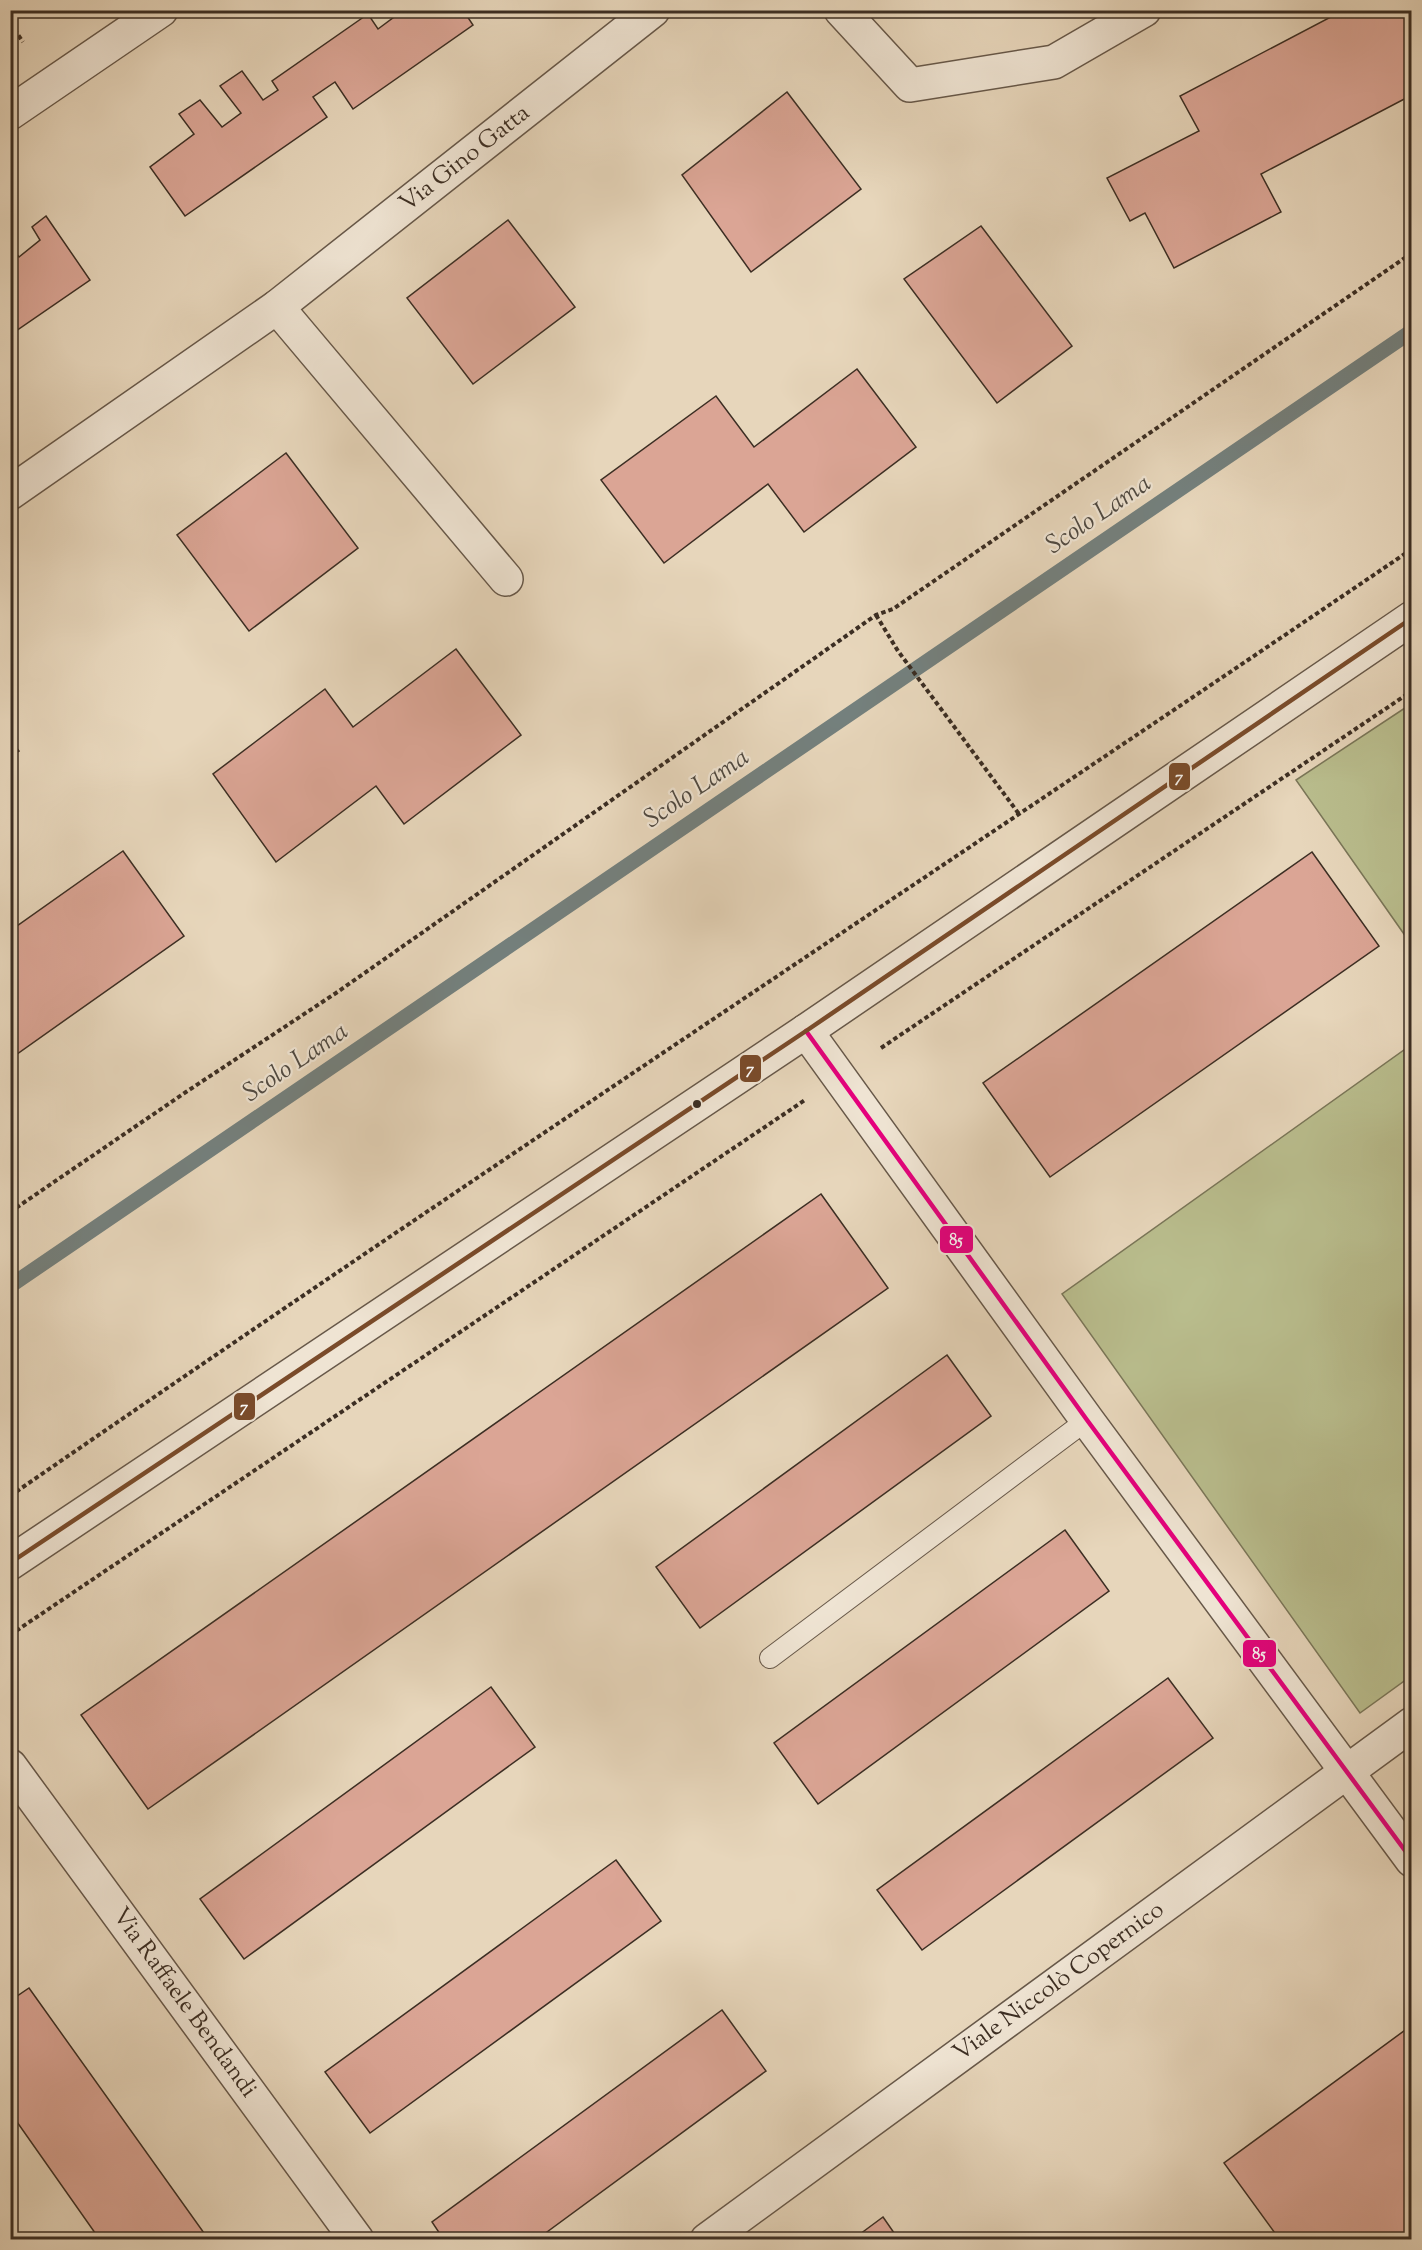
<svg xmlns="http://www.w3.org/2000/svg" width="1422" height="2250" viewBox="0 0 1422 2250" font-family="'Sorts Mill Goudy',serif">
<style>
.green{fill:#b9bd8d;stroke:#7a7658;stroke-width:1.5}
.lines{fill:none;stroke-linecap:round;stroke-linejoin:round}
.stream{stroke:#74807d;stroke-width:15}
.building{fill:#dba595;stroke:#3c2e23;stroke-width:1.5}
.service-casing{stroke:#675849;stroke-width:22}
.minor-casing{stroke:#675849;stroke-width:36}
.tertiary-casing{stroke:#675849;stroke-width:36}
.path{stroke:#3c2e23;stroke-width:4;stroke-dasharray:4.5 3;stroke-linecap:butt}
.service{stroke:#efe4d3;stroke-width:20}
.minor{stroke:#efe4d3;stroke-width:33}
.tertiary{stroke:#efe4d3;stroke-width:33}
.bus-1-casing{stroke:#efe4d3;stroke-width:9}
.bus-2-casing{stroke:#efe4d3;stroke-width:9}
.bus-1{stroke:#e5007d;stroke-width:4.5}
.bus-2{stroke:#7a4b2a;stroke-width:4.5}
.bus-dot{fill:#3c2e23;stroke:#efe4d3;stroke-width:2}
.labels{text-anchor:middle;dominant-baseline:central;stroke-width:4.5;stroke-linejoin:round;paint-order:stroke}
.street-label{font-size:24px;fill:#3c2e23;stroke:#efe4d3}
.water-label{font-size:26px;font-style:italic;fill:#4f4941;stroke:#efe4d3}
.line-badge{stroke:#efe4d3;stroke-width:2}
.badge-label{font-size:16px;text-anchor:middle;font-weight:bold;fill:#fff}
</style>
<rect width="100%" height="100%" fill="#e7d6bb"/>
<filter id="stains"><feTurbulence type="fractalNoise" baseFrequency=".00333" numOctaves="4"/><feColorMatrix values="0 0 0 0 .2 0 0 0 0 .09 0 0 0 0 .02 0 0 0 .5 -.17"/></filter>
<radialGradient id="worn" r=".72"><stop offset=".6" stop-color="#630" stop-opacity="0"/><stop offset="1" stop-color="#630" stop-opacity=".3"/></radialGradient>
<g class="green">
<path d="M 1411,704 L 1411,944 L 1296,780 Z"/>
<path d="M 1411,1045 L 1411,1676 L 1360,1713 L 1062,1294 Z"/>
</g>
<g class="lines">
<path class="stream" d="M 10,1286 L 1412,331"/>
</g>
<g class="building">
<path d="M 389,10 L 463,10 L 473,25 L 353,109 L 335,82 L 313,97 L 327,117 L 185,216 L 150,167 L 194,134 L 179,114 L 200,100 L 222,127 L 241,113 L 220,86 L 242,71 L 263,100 L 278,90 L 272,81 L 368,14 L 378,29 L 394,17 Z"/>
<path d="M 1344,10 L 1412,10 L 1412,95 L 1261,174 L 1281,212 L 1174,268 L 1145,213 L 1130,221 L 1107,178 L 1199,131 L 1180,96 Z"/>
<path d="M 787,92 L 861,189 L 751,272 L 682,175 Z"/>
<path d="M 46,216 L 90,280 L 10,335 L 10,245 L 19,257 L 40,240 L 32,227 Z"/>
<path d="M 508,220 L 575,307 L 473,384 L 407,298 Z"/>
<path d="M 981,226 L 1072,346 L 997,403 L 904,279 Z"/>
<path d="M 857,369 L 916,447 L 804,532 L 768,484 L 664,563 L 601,480 L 716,396 L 754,447 Z"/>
<path d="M 286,453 L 358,548 L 249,631 L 177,535 Z"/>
<path d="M 456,649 L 521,735 L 404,824 L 376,786 L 276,862 L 213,774 L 325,689 L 353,727 Z"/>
<path d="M 10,739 L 19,751 L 10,757 Z"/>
<path d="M 123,851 L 184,936 L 10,1059 L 10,931 Z"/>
<path d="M 1312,852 L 1379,946 L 1050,1177 L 983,1083 Z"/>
<path d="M 821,1194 L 888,1288 L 148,1809 L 81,1715 Z"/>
<path d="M 947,1355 L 991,1416 L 700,1628 L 656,1567 Z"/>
<path d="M 1065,1530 L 1109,1591 L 818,1804 L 774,1743 Z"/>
<path d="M 1168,1678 L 1213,1738 L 922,1950 L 877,1890 Z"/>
<path d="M 491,1687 L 535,1747 L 244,1959 L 200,1899 Z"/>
<path d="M 616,1860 L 661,1921 L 370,2133 L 325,2072 Z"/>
<path d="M 29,1988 L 209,2240 L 100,2240 L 10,2112 L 10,2001 Z"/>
<path d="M 722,2010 L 766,2071 L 536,2240 L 444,2240 L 432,2222 Z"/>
<path d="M 1412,2025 L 1412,2240 L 1280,2240 L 1224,2163 Z"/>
<path d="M 883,2217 L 899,2240 L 852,2240 Z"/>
</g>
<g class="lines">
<defs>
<path id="service" d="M 770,1658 L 1087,1420"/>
<g id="minor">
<path d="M 841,10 L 910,85 L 1054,62 L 1144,10"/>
<path d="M 10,113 L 161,10"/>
<path d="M 277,307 L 506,579"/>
<path d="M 10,493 L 277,307 L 653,10"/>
<path d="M 806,1031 L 1087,1420 L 1412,1860"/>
<path d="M 10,1766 L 357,2240"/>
<path d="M 707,2240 L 1412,1724"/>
</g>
<path id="tertiary" d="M 10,1563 L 806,1031 L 1412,618"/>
</defs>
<use href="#service" class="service-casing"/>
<use href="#minor" class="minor-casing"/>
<use href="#tertiary" class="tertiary-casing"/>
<g class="path">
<path d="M 10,17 L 21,10"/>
<path d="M 10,23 L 23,42"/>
<path d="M 876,615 L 898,651 L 1019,814"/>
<path d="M 881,1048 L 1412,691"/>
<path d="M 10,1212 L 186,1092 L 336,993 L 876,615 L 893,609 L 1412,253"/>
<path d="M 10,1496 C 474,1176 945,866 1412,549"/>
<path d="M 10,1635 L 805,1100"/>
</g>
<use href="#service" class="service"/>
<use href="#minor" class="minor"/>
<use href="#tertiary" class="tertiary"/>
<defs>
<path id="bus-1" d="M 806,1031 L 1087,1420 L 1412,1860"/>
<path id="bus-2" d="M 10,1563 L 806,1031 L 1412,618"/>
</defs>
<use href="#bus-1" class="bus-1-casing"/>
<use href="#bus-2" class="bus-2-casing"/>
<use href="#bus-1" class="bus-1"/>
<use href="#bus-2" class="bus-2"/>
</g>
<circle class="bus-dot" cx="697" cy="1104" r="5"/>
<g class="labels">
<g class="street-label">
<text transform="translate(465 159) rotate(-38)">Via Gino Gatta</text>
<text transform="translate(1059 1982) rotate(-36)">Viale Niccolò Copernico</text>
<text transform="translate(184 2003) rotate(54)">Via Raffaele Bendandi</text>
</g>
<g class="water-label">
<text transform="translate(1099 515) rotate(-34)">Scolo Lama</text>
<text transform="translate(697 789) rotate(-34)">Scolo Lama</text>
<text transform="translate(296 1063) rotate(-34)">Scolo Lama</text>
</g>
</g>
<g class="line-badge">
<rect x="1168" y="762" width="23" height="29" rx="6" fill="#7a4b2a"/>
<rect x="739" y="1054" width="23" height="29" rx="6" fill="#7a4b2a"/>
<rect x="939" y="1225" width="35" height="29" rx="6" fill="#e5007d"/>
<rect x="233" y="1392" width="23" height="29" rx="6" fill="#7a4b2a"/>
<rect x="1242" y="1639" width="35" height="29" rx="6" fill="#e5007d"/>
</g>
<g class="badge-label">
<text x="1179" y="782">7</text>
<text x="750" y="1074">7</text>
<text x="956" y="1245">85</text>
<text x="244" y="1412">7</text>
<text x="1259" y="1659">85</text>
</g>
<rect width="1422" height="2250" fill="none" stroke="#e7d6bb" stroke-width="36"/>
<rect x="12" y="12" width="1398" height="2226" fill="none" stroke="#3c2e23" stroke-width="3"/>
<rect x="18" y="18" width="1386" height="2214" fill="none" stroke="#3c2e23" stroke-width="1.5"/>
<rect width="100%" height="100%" filter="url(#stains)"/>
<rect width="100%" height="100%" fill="url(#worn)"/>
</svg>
